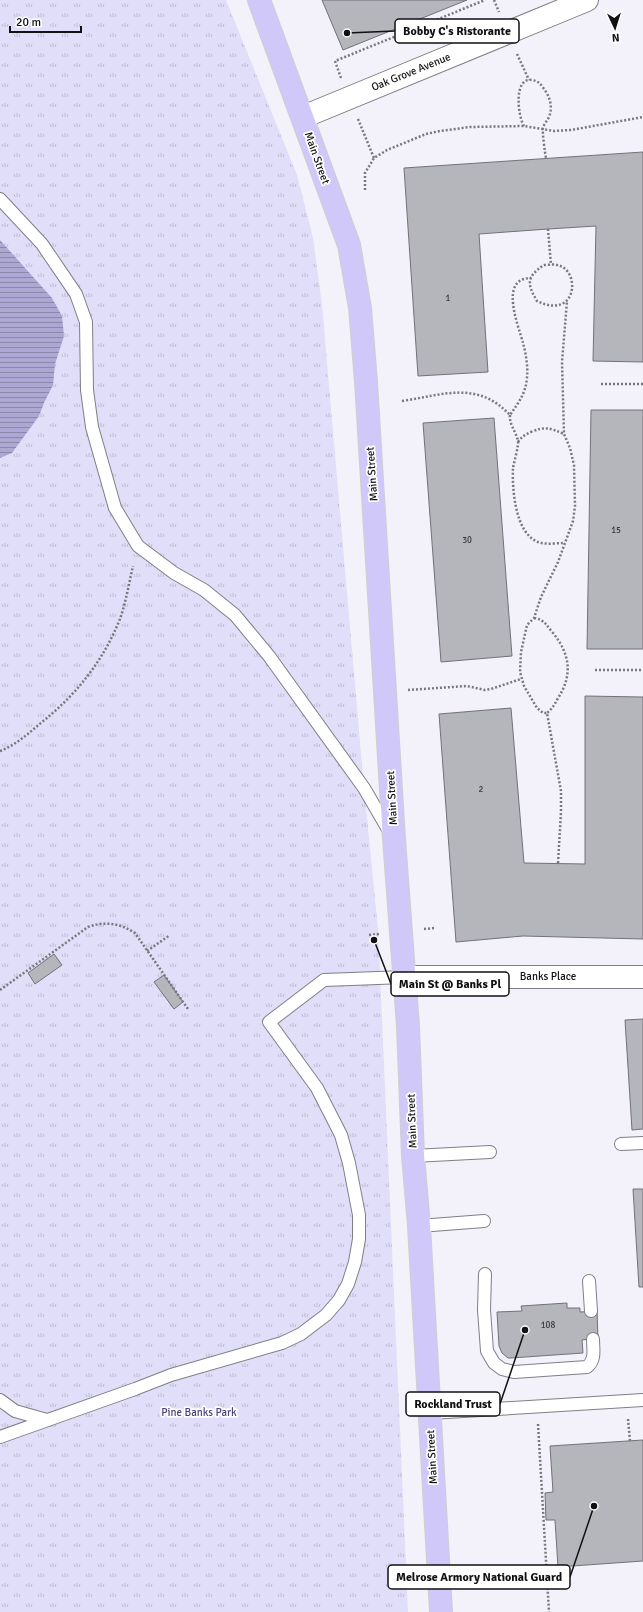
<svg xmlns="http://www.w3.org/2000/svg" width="643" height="1612" viewBox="0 0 643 1612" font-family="Signika,sans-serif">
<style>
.park{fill:url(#park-tufts)}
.water{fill:url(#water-rules)}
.building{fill:#b5b5bc;stroke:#727178}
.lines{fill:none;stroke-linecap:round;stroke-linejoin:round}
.lane-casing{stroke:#7f7f86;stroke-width:14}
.street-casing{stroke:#7f7f86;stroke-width:24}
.primary-casing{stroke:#cfcfd0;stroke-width:24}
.path{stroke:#77777c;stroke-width:2.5;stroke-dasharray:2 2;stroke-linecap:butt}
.lane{stroke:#fff;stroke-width:12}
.street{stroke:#fff;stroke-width:22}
.primary{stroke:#cfc8f9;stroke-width:22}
.labels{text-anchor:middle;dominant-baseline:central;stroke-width:3.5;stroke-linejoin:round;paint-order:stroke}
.number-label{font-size:9px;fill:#3a3a3d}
.street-label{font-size:11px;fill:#111113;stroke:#fff}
.park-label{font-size:11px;fill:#4b4179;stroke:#fff}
.leader{fill:none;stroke:#111113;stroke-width:1.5}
.callout-dot{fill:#111113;stroke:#fff;stroke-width:1.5}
.callout{fill:#fff;stroke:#111113;stroke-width:1.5}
.callout-label{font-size:12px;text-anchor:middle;font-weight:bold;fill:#111113}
</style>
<defs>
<pattern id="park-tufts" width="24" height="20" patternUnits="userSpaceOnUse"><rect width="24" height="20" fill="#e0def8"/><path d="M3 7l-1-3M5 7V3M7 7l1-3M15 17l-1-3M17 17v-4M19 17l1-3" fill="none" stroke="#bfbdd4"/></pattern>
<pattern id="water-rules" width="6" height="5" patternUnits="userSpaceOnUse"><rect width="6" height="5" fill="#aca8d3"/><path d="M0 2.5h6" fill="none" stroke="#8b87aa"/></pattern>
</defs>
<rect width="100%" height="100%" fill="#f3f2fa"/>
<path class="park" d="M 0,0 L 226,0 L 297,175 L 313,238 L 322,305 L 364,788 L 378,929 L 408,1612 L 0,1612 Z"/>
<path class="water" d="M 0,240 L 52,298 L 62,316 L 64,336 L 55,364 L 53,385 L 44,403 L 39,416 L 12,453 L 0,458 Z"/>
<g class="building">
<path d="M 322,0 L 467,0 L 343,50 Z"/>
<path d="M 643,152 L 643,362 L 593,361 L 596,226 L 548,229 L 479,234 L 488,372 L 418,376 L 404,168 Z"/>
<path d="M 591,410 L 643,410 L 643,649 L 587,649 Z"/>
<path d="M 494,418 L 512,656 L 441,662 L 423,423 Z"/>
<path d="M 585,696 L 643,697 L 643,939 L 523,936 L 456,942 L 439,714 L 511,708 L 524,863 L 585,864 Z"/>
<path d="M 54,954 L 62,965 L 35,984 L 28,973 Z"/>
<path d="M 164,975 L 183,1002 L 174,1009 L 154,982 Z"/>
<path d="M 643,1019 L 643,1129 L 632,1130 L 625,1020 Z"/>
<path d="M 633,1189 L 643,1189 L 643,1287 L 639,1287 Z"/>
<path d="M 567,1303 L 567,1308 L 580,1308 L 580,1312 L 597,1311 L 598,1338 L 582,1340 L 583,1353 L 511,1358 L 508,1358 L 502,1353 L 499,1346 L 497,1312 L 522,1311 L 521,1306 Z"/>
<path d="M 643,1440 L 643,1561 L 558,1567 L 555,1520 L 546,1520 L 545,1493 L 553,1492 L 550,1446 Z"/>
</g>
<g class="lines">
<defs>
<g id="lane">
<path d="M 0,199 L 42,244 L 76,294 L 86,322 L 87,390 L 92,427 L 115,508 L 138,546 L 174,573 L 204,590 L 235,615 L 269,656 L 364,788 L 389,831"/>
<path d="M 621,1144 L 643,1143"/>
<path d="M 413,1156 L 490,1152"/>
<path d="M 419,1226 L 484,1221"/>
<path d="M 485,1274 L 484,1310 L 487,1351 L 494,1363 L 502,1369 L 514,1372 L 587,1367 C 596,1360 593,1349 593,1339"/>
<path d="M 589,1281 L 591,1311"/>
<path d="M 0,1400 L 15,1411 L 47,1420"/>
<path d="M 430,1413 L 643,1400"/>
<path d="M 0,1437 L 135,1389 L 171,1375 L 282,1343 L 301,1334 L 314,1324 L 326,1315 L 339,1300 L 348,1284 L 355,1262 L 359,1239 L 359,1215 L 349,1163 L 341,1135 L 317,1088 L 269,1022 L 324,980 L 405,977"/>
</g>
<g id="street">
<path d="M 303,117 L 587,0"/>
<path d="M 405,977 L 643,977"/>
</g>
<path id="primary" d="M 259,0 L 349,245 L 360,308 L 366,382 L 394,839 L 408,1026 L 413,1156 L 419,1226 L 441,1612"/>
</defs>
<use href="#lane" class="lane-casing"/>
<use href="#street" class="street-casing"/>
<use href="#primary" class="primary-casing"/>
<g class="path">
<path d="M 494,0 L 499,12"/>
<path d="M 517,54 L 529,80"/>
<path d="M 341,78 L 335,61 L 485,0"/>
<path d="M 358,119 L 374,158"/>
<path d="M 524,126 C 518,117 513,77 532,80 C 538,81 541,84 544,89 C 550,97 553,107 549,117 C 547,121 544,124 543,128 C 542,132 545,153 546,158"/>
<path d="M 365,190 L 365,173 L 374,158 L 387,150 L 426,134 L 440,131 L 470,127 L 524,126 L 554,131 L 571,130 L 643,117"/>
<path d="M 548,229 L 551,265"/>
<path d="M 544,265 C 548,265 553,264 557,265 C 581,269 578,321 537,301 C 527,284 526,277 544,265 Z"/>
<path d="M 601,384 L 643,384"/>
<path d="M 402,401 C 443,395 477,380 510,415 C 519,402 526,393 527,377 C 528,366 526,354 523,343 C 519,327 498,278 531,278"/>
<path d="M 510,415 C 509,425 516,431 518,441 C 519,445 514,462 513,468 C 512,489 515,533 538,542 C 546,545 557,543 565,543"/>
<path d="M 518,442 C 522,436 525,435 531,432 C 545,426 550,428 564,434"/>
<path d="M 534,618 C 544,619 547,626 553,633 C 570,654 573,675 558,698 C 555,704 552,709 547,713"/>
<path d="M 595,670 L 643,670"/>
<path d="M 408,690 L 467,686 L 485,690 L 491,689 L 521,679"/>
<path d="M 0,751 C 16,745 29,733 42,722 C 77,694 103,661 120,619 C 126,602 129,583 133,566"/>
<path d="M 558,863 L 561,812 L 561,791 L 547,713 L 543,713 L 537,708 L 524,686 L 520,672 L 521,652 L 527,625 L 534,618 L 541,597 L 558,562 L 573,521 L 575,506 L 574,465 L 570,448 L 564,434 L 562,362 L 567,301"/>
<path d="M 424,929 L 435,928"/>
<path d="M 369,935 L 379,934"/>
<path d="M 147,951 L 170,935"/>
<path d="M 0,990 L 88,927 C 104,921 120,923 135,933 L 188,1009"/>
<path d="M 628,1419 L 630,1441"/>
<path d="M 538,1424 L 549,1612"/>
</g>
<use href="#lane" class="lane"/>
<use href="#street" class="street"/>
<use href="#primary" class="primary"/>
</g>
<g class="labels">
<g class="number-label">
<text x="448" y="298">1</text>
<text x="616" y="530">15</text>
<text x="467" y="540">30</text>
<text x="481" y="789">2</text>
<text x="548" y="1325">108</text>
</g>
<g class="street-label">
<text transform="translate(411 72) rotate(-22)">Oak Grove Avenue</text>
<text transform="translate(317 158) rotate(70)">Main Street</text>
<text transform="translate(372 474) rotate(-94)">Main Street</text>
<text transform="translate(392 798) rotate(-93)">Main Street</text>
<text x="548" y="976">Banks Place</text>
<text transform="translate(412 1121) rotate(-92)">Main Street</text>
<text transform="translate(432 1457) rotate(-93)">Main Street</text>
</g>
<g class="park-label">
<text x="199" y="1412">Pine Banks Park</text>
</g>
</g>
<path class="leader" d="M347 33L395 31M374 940L391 984M525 1330L500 1404M594 1506L570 1577"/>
<g class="callout-dot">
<circle cx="347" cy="33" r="4"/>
<circle cx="374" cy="940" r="4"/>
<circle cx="525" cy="1330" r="4"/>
<circle cx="594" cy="1506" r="4"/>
</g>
<g class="callout">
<rect x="395" y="19" width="124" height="24" rx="4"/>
<rect x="391" y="972" width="118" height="24" rx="4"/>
<rect x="406" y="1392" width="94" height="24" rx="4"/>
<rect x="388" y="1565" width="182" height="24" rx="4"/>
</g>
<g class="callout-label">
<text x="457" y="35">Bobby C's Ristorante</text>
<text x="450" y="988">Main St @ Banks Pl</text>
<text x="453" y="1408">Rockland Trust</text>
<text x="479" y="1581">Melrose Armory National Guard</text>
</g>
<g transform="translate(615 28) rotate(176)" stroke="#ffffff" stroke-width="3" paint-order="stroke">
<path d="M0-3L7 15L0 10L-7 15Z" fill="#111113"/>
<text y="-6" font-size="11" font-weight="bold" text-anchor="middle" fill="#111113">N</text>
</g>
<path d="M10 26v6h71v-6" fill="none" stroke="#111113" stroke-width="2"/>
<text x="16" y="26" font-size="12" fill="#111113" stroke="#ffffff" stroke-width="3" paint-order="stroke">20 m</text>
</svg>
